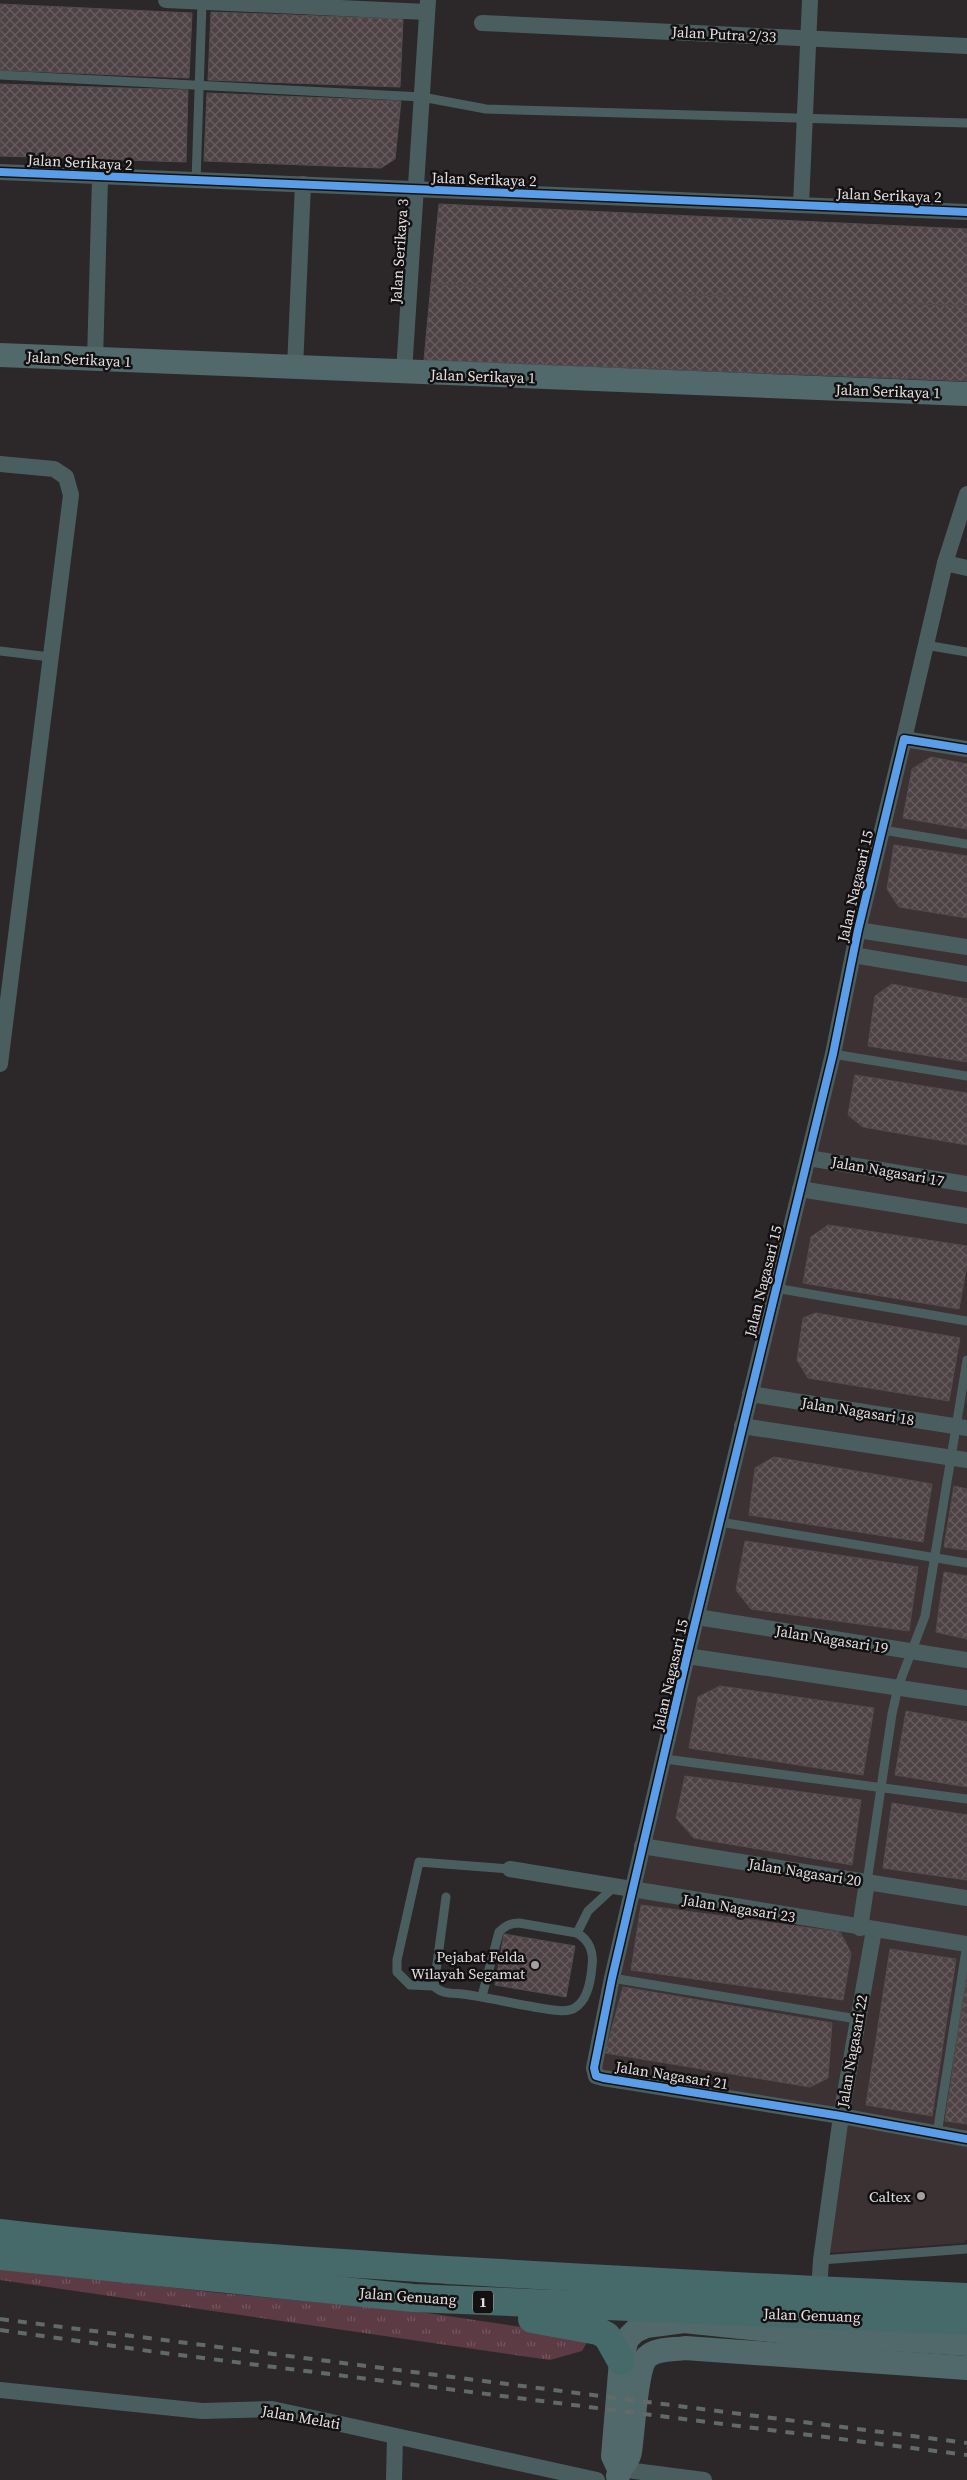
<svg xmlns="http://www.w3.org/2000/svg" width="967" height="2480" viewBox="0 0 967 2480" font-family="'Source Serif 4',serif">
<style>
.built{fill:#3c3133}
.grass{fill:url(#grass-tufts)}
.building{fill:url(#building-cross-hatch);stroke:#514d4e}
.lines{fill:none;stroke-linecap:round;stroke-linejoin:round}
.lane{stroke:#4b5e5f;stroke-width:9}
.street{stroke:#4b5e5f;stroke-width:16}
.secondary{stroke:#51696a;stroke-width:24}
.highway{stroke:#46696a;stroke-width:28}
.rail{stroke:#626969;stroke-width:4;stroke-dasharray:9 9;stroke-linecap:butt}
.cycleway-casing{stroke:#131011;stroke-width:11}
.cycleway{stroke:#5a9eea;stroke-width:8}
.poi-dot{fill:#a39fa0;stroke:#131011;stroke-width:2}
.labels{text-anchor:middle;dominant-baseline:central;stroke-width:5;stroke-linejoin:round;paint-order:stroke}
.shield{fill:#131011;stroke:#a5a1a2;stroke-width:1}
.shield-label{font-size:14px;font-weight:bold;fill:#e3dfe0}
.street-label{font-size:15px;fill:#e3dfe0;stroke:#131011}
.poi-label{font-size:15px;fill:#e3dfe0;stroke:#131011;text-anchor:end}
</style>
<defs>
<pattern id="grass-tufts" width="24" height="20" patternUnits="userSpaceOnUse" patternTransform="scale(1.25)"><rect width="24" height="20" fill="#5c3b44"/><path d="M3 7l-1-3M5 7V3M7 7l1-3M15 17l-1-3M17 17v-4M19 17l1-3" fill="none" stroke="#73575f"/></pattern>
<pattern id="building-cross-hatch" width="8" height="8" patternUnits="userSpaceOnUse" patternTransform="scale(1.25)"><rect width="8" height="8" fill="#4e4245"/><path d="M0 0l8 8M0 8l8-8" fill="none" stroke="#675d60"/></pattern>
</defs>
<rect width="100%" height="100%" fill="#2c2829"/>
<path class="built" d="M 899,730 L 967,742 L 967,2239 L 964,2243 L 815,2254 L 834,2121 L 594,2083 Z"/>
<path class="grass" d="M 0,2268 L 220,2293 L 414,2311 L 590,2337 L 582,2351 L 550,2360 L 0,2280 Z"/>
<g class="building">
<path d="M 0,4 L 192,13 L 189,78 L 0,70 Z"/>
<path d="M 211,12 L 403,19 L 400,87 L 208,80 Z"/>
<path d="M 0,84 L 188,90 L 186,162 L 0,156 Z"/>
<path d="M 207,93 L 401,101 L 395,159 L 381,168 L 204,161 Z"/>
<path d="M 439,204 L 967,229 L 967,306 L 431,284 Z"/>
<path d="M 431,284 L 967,306 L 967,381 L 424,360 Z"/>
<path d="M 931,757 L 967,764 L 967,829 L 903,818 L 912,769 Z"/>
<path d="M 894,845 L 967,856 L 967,918 L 899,907 L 887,889 Z"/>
<path d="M 892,984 L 967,999 L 967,1062 L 868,1046 L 875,996 Z"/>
<path d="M 855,1075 L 967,1093 L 967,1145 L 863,1127 L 848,1115 Z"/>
<path d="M 828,1225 L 967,1246 L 967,1265 L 959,1309 L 803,1283 L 811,1237 Z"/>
<path d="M 816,1313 L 960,1338 L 949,1401 L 808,1378 L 797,1360 L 803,1318 Z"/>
<path d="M 774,1457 L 932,1484 L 923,1542 L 749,1515 L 755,1468 Z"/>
<path d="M 954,1486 L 967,1489 L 967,1550 L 944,1547 Z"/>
<path d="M 745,1541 L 918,1567 L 909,1631 L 751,1609 L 736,1590 Z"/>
<path d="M 944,1572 L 967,1576 L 967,1639 L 936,1632 Z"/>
<path d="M 720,1686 L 874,1708 L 863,1775 L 689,1748 L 698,1697 Z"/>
<path d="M 906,1711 L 967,1722 L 967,1787 L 895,1775 Z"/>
<path d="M 685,1776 L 861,1800 L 852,1865 L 694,1838 L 676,1818 Z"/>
<path d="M 892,1803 L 967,1815 L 967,1880 L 883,1868 Z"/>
<path d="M 641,1905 L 840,1932 L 851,1953 L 843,2000 L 631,1970 Z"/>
<path d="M 504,1934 L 575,1946 L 566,1997 L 495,1985 Z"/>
<path d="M 890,1949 L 956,1959 L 932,2116 L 866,2105 Z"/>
<path d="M 967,1973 L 967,2124 L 945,2121 Z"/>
<path d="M 623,1987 L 832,2023 L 828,2078 L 810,2087 L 605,2053 Z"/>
</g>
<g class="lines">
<g class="lane">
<path d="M 0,75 L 422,97 L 486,109 L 967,123"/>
<path d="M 196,181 L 202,2"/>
<path d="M 925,645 L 967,652"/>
<path d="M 0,651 L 50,657"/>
<path d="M 883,830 L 967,844"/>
<path d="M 833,1054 L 967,1076"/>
<path d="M 775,1288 L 967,1321"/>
<path d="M 720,1522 L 967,1563"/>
<path d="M 665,1759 L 967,1799"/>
<path d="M 867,1882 L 892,1714 L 898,1687 L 925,1616 L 967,1360"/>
<path d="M 446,1897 L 434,1986 C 441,1994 453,1993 462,1994 C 493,1998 523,2006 553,2010 C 560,2011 570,2012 576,2007 C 588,1999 591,1979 592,1966 C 594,1952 589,1940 577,1933"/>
<path d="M 612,1978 L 857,2019"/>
<path d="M 434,1986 L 410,1985 L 397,1972 L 397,1960 L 419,1862 L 510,1869"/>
<path d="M 482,1996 L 499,1932 C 505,1926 510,1923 519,1923 L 577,1933 L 588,1911 L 614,1887"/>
<path d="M 937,2134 L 967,1944"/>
<path d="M 821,2260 L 967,2249"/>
</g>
<g class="street">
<path d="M 166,0 L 427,12"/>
<path d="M 482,23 L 967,46"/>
<path d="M 0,172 L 967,212"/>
<path d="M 801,205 L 810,0"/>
<path d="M 95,360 L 100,178"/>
<path d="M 295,368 L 303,184"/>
<path d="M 404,372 L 428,0"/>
<path d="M 0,464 L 54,469 L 66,477 L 71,495 L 0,1064"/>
<path d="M 945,563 L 967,568"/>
<path d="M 904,739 L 945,563 L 967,494"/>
<path d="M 967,749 L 904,739 L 858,930 L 833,1054 L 687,1656 L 612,1978 L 594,2068 L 596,2076 L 603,2078 L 841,2116 L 967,2139"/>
<path d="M 858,930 L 967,947"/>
<path d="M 853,955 L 967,974"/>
<path d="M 808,1158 L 967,1184"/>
<path d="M 800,1189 L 967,1216"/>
<path d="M 750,1394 L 967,1428"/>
<path d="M 742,1426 L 967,1460"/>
<path d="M 697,1617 L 967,1660"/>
<path d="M 687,1656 L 967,1698"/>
<path d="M 642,1846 L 967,1898"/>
<path d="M 510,1869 L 967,1944"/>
<path d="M 860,1928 L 867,1882"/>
<path d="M 819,2291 L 821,2260 L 841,2116 L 874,1930"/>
<path d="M 0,2390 L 202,2411 L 272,2409 L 597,2480"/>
<path d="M 619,2469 L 704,2480"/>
<path d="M 394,2480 L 395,2436"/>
</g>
<g class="secondary">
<path d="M 0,355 L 967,394"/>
<path d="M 619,2469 L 613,2456 L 621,2361 L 627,2339 L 635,2331 L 646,2326 L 684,2321 L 799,2333 L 967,2344"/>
<path d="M 618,2476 C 620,2466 629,2461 630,2452 C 633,2433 636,2368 647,2357 C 656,2348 674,2350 685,2348 L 967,2368"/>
</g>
<g class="highway">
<path d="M 0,2233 C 148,2251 298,2260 447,2270 C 620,2280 793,2290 967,2297"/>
<path d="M 0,2256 L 413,2298 L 967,2321"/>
<path d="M 532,2319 L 598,2331 L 607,2336 L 621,2361"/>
</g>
<g class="rail">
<path d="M 0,2319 L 967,2443"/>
<path d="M 0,2330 L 156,2352 L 967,2455"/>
</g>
<defs>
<g id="cycleway">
<path d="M 0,172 L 967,212"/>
<path d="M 967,749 L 904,739 L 858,930 L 833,1054 L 687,1656 L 612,1978 L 594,2068 L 596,2076 L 603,2078 L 841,2116 L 967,2139"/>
</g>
</defs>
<use href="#cycleway" class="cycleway-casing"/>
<use href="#cycleway" class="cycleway"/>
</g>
<g class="poi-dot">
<circle cx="535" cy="1965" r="5"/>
<circle cx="921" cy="2196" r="5"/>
</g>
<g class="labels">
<rect class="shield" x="473" y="2290.5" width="20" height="23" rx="4"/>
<g class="shield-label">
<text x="483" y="2302">1</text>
</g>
<g class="street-label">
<text transform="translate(724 34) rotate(3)">Jalan Putra 2/33</text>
<text transform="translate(80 162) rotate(3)">Jalan Serikaya 2</text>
<text transform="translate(484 179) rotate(2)">Jalan Serikaya 2</text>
<text transform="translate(889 195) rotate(2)">Jalan Serikaya 2</text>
<text transform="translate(399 251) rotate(-86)">Jalan Serikaya 3</text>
<text transform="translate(79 359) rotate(3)">Jalan Serikaya 1</text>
<text transform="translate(483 376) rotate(2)">Jalan Serikaya 1</text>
<text transform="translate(888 391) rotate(2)">Jalan Serikaya 1</text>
<text transform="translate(855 886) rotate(-77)">Jalan Nagasari 15</text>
<text transform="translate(888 1171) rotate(10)">Jalan Nagasari 17</text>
<text transform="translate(763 1281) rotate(-76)">Jalan Nagasari 15</text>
<text transform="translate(858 1411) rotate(9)">Jalan Nagasari 18</text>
<text transform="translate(832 1639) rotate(9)">Jalan Nagasari 19</text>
<text transform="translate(670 1675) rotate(-77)">Jalan Nagasari 15</text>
<text transform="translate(805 1872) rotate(9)">Jalan Nagasari 20</text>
<text transform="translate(739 1908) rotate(9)">Jalan Nagasari 23</text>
<text transform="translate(852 2051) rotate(-80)">Jalan Nagasari 22</text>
<text transform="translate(672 2075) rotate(9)">Jalan Nagasari 21</text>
<text transform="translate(408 2296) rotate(4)">Jalan Genuang</text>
<text transform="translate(812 2315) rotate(2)">Jalan Genuang</text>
<text transform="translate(301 2417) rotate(10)">Jalan Melati</text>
</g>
<g class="poi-label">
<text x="525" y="1956">Pejabat Felda<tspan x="525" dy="17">Wilayah Segamat</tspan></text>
<text x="911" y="2196">Caltex</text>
</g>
</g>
</svg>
